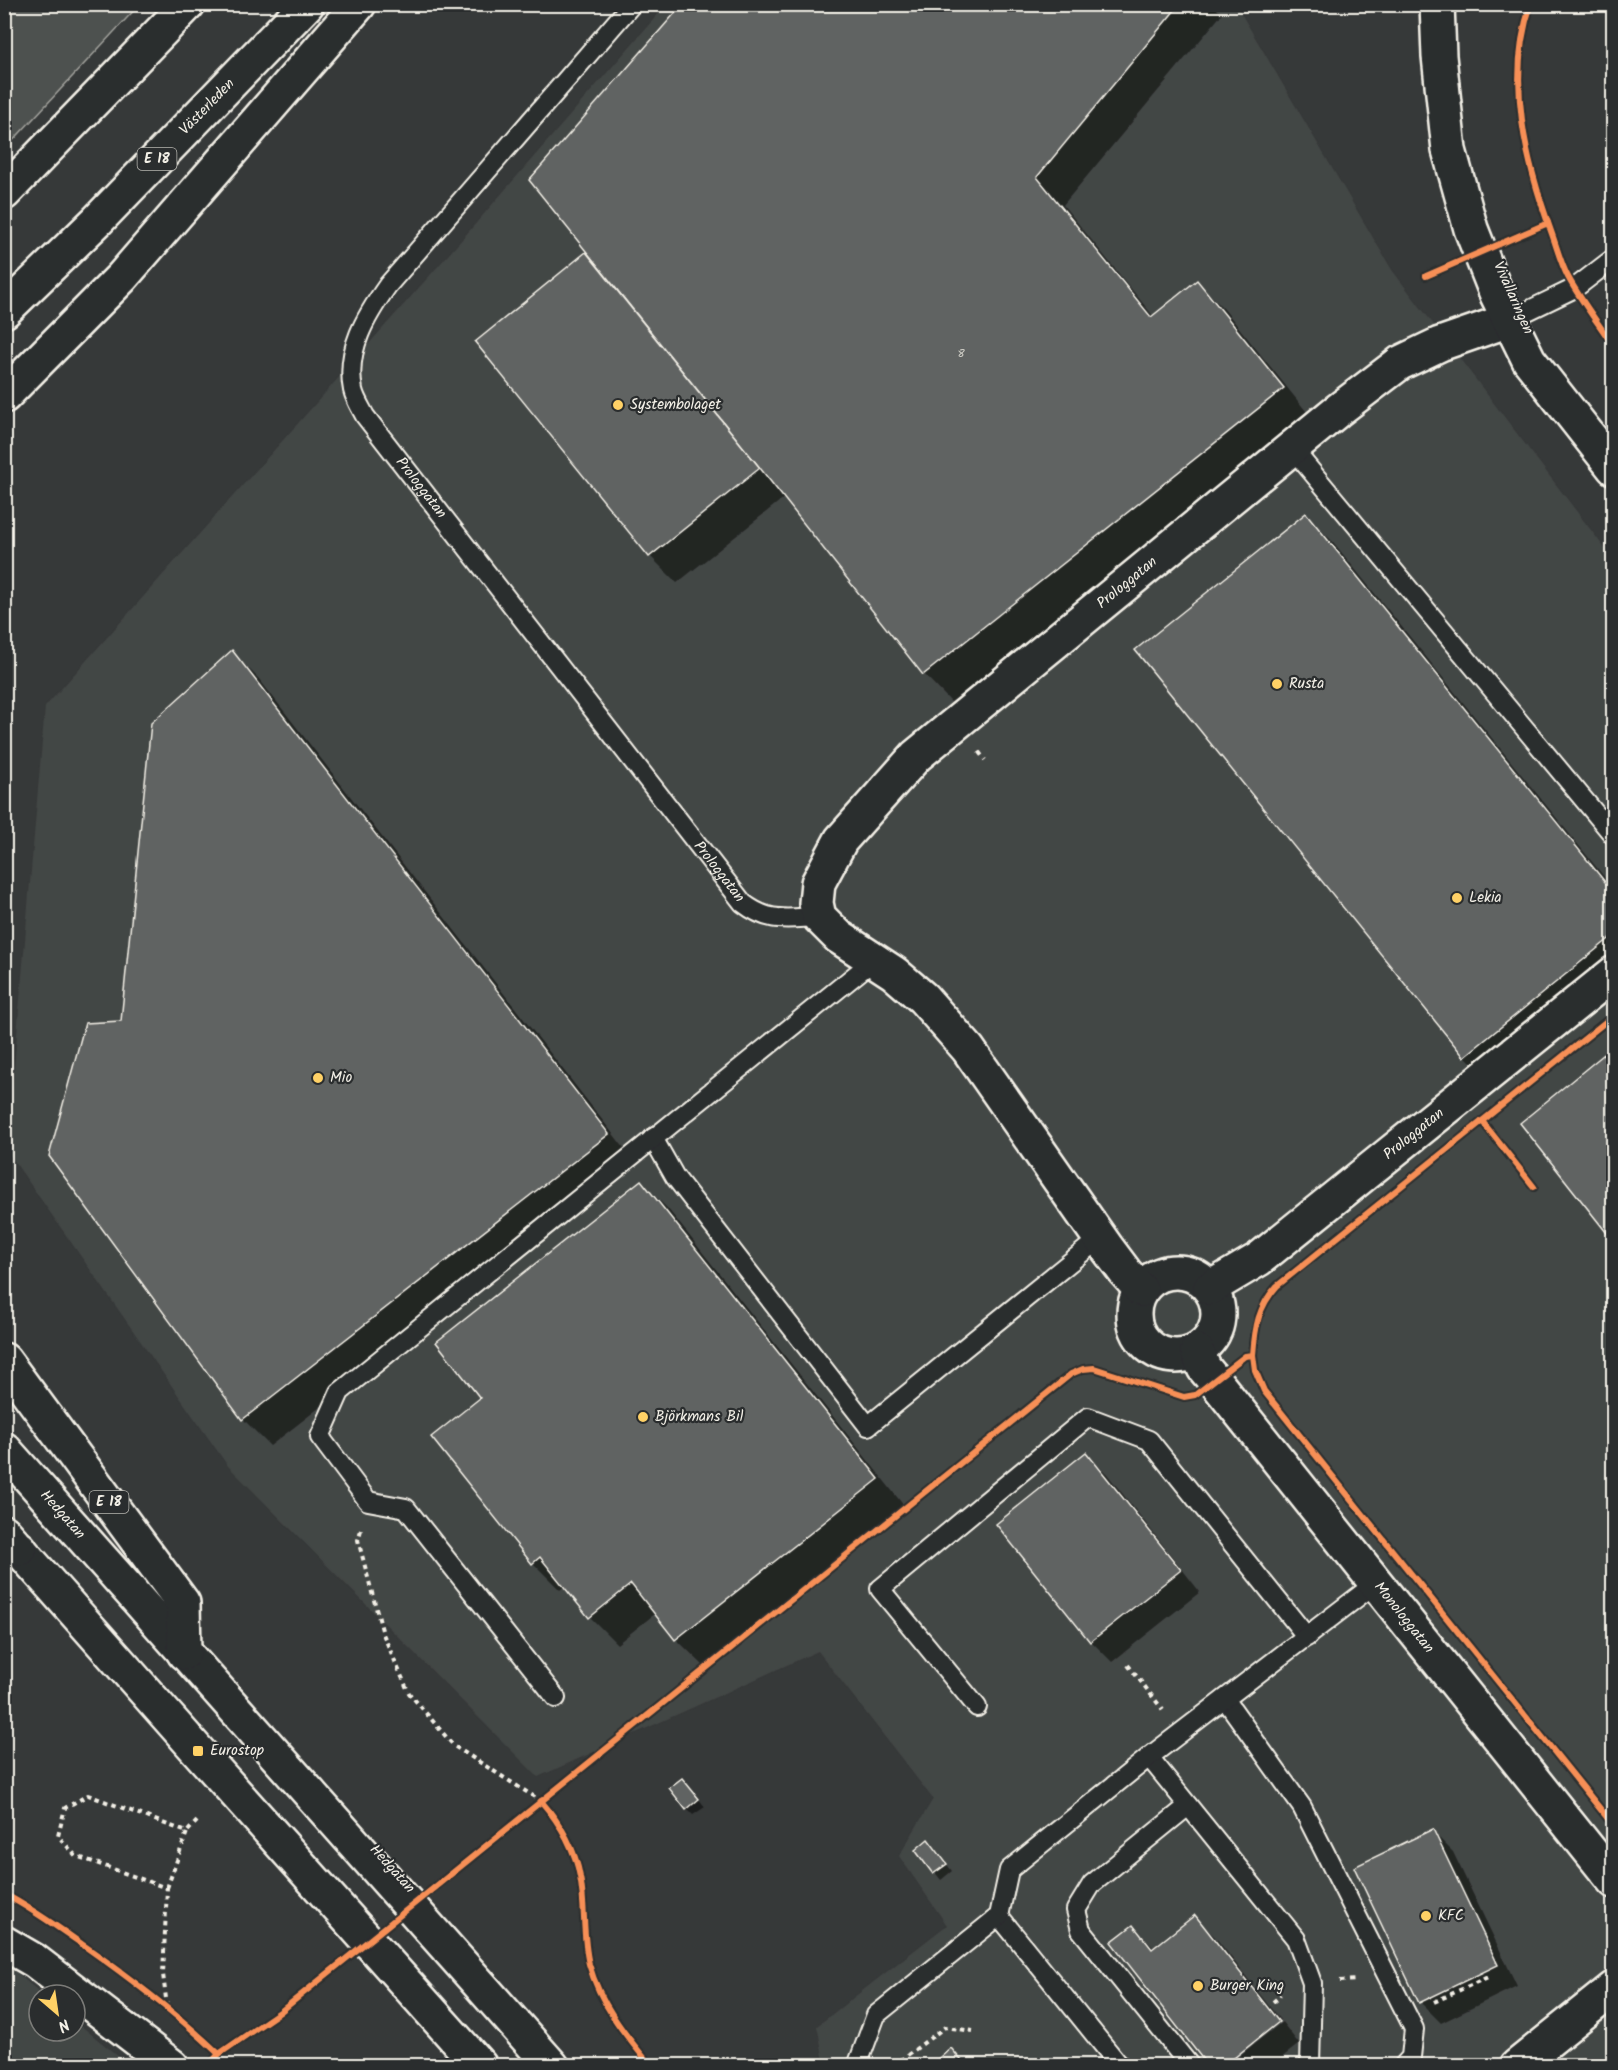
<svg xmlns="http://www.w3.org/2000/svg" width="1618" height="2070" viewBox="0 0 1618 2070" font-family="Kalam,sans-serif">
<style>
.built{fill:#434645}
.green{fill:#4e514f;stroke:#a1a19c;stroke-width:1.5}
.shadow{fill:#0007}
.building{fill:#616362;stroke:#f4f1e8;stroke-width:1.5}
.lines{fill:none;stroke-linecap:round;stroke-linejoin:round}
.lane-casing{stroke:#f4f1e8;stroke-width:22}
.street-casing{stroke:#f4f1e8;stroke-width:38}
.secondary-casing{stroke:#f4f1e8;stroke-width:38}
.highway-casing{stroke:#f4f1e8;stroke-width:38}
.path{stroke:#f4f1e8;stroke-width:4;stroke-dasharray:4.5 4.5;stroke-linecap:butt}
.lane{stroke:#2a2d2e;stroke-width:18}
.street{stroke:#2a2d2e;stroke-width:33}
.secondary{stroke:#2a2d2e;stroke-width:33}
.highway{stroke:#2a2d2e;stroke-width:33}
.cycleway-casing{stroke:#2a2d2e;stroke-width:10}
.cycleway{stroke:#f78f57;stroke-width:6}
.poi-dot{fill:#ffd166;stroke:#2a2d2e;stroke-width:2}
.labels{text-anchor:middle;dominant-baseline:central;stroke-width:4.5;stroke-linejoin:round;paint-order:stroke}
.number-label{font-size:12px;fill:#cfcec6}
.shield{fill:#2a2d2e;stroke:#b7b6b0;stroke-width:1.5}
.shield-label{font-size:14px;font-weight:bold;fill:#f4f1e8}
.street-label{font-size:15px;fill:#f4f1e8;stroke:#2a2d2e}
.poi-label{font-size:15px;fill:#f4f1e8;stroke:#2a2d2e;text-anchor:start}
</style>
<rect width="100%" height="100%" fill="#363939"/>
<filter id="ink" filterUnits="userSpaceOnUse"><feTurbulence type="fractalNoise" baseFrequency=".0167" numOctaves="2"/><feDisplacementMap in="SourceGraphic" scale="12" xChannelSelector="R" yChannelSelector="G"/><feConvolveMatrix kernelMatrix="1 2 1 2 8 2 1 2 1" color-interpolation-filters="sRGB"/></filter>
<g filter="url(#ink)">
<g class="built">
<path d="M 666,5 L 1236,5 L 1392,270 L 1613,559 L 1613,2065 L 825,2065 L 817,2026 L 947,1925 L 899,1856 L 933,1799 L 818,1651 L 538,1777 L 228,1466 L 7,1151 L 45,707 L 457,245 Z"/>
<path d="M 4,1968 L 13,1970 L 43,1995 L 39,1995 L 39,2031 L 75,2031 L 75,2021 L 129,2065 L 5,2065 Z"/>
</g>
<path class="green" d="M 5,4 L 139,5 L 5,149 L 4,5 Z"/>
<g class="shadow">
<path d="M 685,4 L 1212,4 L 1222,14 L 1063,205 L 1154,317 L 1197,282 L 1224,309 L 1310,416 L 951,702 L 924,674 L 785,497 L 677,583 L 650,556 L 477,343 L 588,253 Z"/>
<path d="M 1306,515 L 1333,542 L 1614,889 L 1614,985 L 1492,1083 L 1465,1056 Z"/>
<path d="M 232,652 L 259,679 L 635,1162 L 270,1446 L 243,1419 L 122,1022 Z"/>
<path d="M 641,1182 L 668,1209 L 905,1507 L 704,1666 L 676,1639 L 656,1613 L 617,1644 L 590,1617 L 565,1586 L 560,1590 L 533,1563 L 482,1399 Z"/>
<path d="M 1086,1454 L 1107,1474 L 1200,1592 L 1112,1662 L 1091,1641 Z"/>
<path d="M 689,1786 L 705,1807 L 693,1815 L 687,1809 Z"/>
<path d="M 1432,1831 L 1453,1852 L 1517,1986 L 1441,2023 L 1420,2002 Z"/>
<path d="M 934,1848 L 952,1871 L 941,1880 L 917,1850 Z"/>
<path d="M 1195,1917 L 1216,1938 L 1280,2020 L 1222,2066 L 1133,1927 L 1155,1949 Z"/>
<path d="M 1282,2022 L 1299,2044 L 1271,2066 L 1226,2066 Z"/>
</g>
<g class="building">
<path d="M 683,4 L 1180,4 L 1037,177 L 1151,317 L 1197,280 L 1284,388 L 923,675 L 760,468 L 529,180 Z"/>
<path d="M 586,252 L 760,468 L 649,557 L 475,342 Z"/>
<path d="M 1306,513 L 1614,893 L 1614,935 L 1464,1057 L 1135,650 Z"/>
<path d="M 232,650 L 609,1134 L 242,1420 L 49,1156 L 85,1023 L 121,1021 L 151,723 Z"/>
<path d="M 1614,1046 L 1614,1242 L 1520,1123 Z"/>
<path d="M 641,1180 L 879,1479 L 675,1640 L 631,1584 L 589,1618 L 540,1557 L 532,1564 L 431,1437 L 480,1398 L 436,1342 Z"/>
<path d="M 1086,1452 L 1181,1570 L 1090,1642 L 996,1524 Z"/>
<path d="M 682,1778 L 699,1799 L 686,1810 L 669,1788 Z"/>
<path d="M 1433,1829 L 1498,1965 L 1419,2003 L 1354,1867 Z"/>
<path d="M 928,1839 L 947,1864 L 933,1874 L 915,1850 Z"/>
<path d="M 1195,1915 L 1279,2022 L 1224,2066 L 1208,2066 L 1111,1942 L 1133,1925 L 1152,1949 Z"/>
<path d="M 951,2048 L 966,2066 L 931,2066 Z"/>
</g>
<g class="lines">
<defs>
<g id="lane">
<path id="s1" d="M 632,4 L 388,285 C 366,316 345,350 353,390 C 355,399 361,408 365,416 L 743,903 C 770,924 787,918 819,917"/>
<path d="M 1509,320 L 1575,288 L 1614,258"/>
<path d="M 1292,448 L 1614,836"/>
<path d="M 653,1138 L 675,1177 L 868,1426 L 1100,1238"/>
<path d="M 556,1698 L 406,1508 L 368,1501 L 320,1437 L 340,1392 L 874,960"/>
<path d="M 1225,1699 L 1302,1807 L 1414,2029 L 1411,2057 L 1403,2066"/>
<path d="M 977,1707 L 880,1589 L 1088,1417 L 1149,1440 L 1307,1637"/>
<path d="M 1149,1757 L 1296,1939 L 1312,1983 L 1310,2066"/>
<path d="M 1188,1806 L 1092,1884 L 1076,1910 L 1081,1930 L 1190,2066"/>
<path d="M 999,1916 L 1120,2066"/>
<path d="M 857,2066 L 876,2015 L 999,1916 L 1009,1870 L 1149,1757 L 1376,1583"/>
</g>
<g id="street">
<circle cx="1176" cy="1314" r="42"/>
<path id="s2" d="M 1210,1288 L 1259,1259 L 1614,973"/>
<path id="s3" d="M 1141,1290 L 1125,1272 L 1107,1248 L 968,1049 L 923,998 L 894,973 L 839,937 L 819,917 L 816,903 L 818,883 L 841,840 L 916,756 L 1337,411 L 1400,363 L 1440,344 L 1509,320"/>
<path id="s4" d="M 1197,1351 L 1204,1368 L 1214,1380 L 1614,1881"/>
<path d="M 4,1943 L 35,1961 L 172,2066"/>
<path d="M 1517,2066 L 1614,1988"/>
</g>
<g id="secondary">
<path d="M 1437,4 L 1439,56 L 1449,150 L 1471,229 L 1497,295 L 1529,360 L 1614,468"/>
<path id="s5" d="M 4,1449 L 552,2066"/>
<path d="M 4,1532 L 198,1751 L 480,2066"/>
</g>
<g id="highway">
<path d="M 4,193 L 188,4"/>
<path id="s6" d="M 4,311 L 97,221 L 307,4"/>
<path d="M 4,396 L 122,277 L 359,4"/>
<path d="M 4,1360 L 183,1603 L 184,1653"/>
<path d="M 4,1549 L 20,1549"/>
</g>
</defs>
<use href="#lane" class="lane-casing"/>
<use href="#street" class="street-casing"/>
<use href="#secondary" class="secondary-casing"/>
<use href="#highway" class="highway-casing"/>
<g class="path">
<path d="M 979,752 L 985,760"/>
<path d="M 361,1530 L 358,1540 L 383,1634 L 409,1693 L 454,1746 L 541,1801"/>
<path d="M 1128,1665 L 1163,1710"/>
<path d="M 167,1888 L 187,1832"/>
<path d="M 1340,1981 L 1356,1980"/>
<path d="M 1273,2002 L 1281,1995"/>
<path d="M 1434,2002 L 1490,1976"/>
<path d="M 167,2007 L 163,1974 L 167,1888 L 76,1856 L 58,1836 L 65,1808 L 88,1795 L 187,1832 L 198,1820"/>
<path d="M 893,2066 L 945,2027 L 973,2031"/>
</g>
<use href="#lane" class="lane"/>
<use href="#street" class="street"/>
<use href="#secondary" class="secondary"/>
<use href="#highway" class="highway"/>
<defs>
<g id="cycleway">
<path d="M 1531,4 C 1505,79 1526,163 1552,234 C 1557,248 1561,264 1568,277 C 1581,301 1599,324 1614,347"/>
<path d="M 1426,276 L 1548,223"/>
<path d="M 1482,1121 L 1534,1187"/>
<path d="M 1253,1355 L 1255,1370 L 1264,1391 L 1614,1826"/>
<path d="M 541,1801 C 560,1823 575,1848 580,1877 C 586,1906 582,1936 589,1964 C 600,2004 625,2035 651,2066"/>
<path d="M 4,1894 C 33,1909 59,1928 86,1947 C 133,1980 177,2014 219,2054"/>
<path d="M 208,2066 L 219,2054 L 280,2012 L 1071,1374 L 1083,1369 L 1094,1368 L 1184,1397 L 1195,1395 L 1245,1356 L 1253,1355 C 1255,1327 1258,1307 1277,1286 L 1614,1015"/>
</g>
</defs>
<use href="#cycleway" class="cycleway-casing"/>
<use href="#cycleway" class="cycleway"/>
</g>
</g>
<g class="poi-dot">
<circle cx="618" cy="405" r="6"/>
<circle cx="1277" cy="684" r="6"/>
<circle cx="1457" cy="898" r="6"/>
<circle cx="318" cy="1078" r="6"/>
<circle cx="643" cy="1417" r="6"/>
<rect x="192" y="1745" width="12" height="12" rx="3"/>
<circle cx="1426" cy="1916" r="6"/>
<circle cx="1198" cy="1986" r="6"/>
</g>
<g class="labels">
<g class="number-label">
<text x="961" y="353">8</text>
</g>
<g class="shield">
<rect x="137.5" y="148" width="39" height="22" rx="4.5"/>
<rect x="89.5" y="1491" width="39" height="22" rx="4.5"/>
</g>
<g class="shield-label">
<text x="157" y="159">E 18</text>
<text x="109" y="1502">E 18</text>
</g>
<g class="street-label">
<text stroke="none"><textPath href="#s6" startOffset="288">Västerleden</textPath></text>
<text transform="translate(1513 298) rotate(66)">Vivallaringen</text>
<text stroke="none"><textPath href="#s1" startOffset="606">Prologgatan</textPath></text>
<text stroke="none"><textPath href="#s3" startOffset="966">Prologgatan</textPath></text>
<text stroke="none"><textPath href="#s1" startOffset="1092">Prologgatan</textPath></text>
<text stroke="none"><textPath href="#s2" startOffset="256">Prologgatan</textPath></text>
<text stroke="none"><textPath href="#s5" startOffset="88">Hedgatan</textPath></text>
<text stroke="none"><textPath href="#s4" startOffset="338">Monologgatan</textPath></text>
<text transform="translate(392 1869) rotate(48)">Hedgatan</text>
</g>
<g class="poi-label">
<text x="630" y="405">Systembolaget</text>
<text x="1289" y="684">Rusta</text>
<text x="1469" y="898">Lekia</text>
<text x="330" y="1078">Mio</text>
<text x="655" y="1417">Björkmans Bil</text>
<text x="210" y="1751">Eurostop</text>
<text x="1438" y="1916">KFC</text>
<text x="1210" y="1986">Burger King</text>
</g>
</g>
<rect width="1618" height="2070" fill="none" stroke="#2a2d2e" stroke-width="24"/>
<rect x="12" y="12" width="1594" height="2046" fill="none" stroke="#f4f1e8" stroke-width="2" filter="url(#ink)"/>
<g transform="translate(57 2013) rotate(151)"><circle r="28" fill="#2a2d2e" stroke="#7b7b78" stroke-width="1.5"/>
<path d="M0-4.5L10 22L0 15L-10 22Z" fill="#ffd166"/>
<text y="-9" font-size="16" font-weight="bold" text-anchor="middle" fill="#f4f1e8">N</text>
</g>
</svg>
